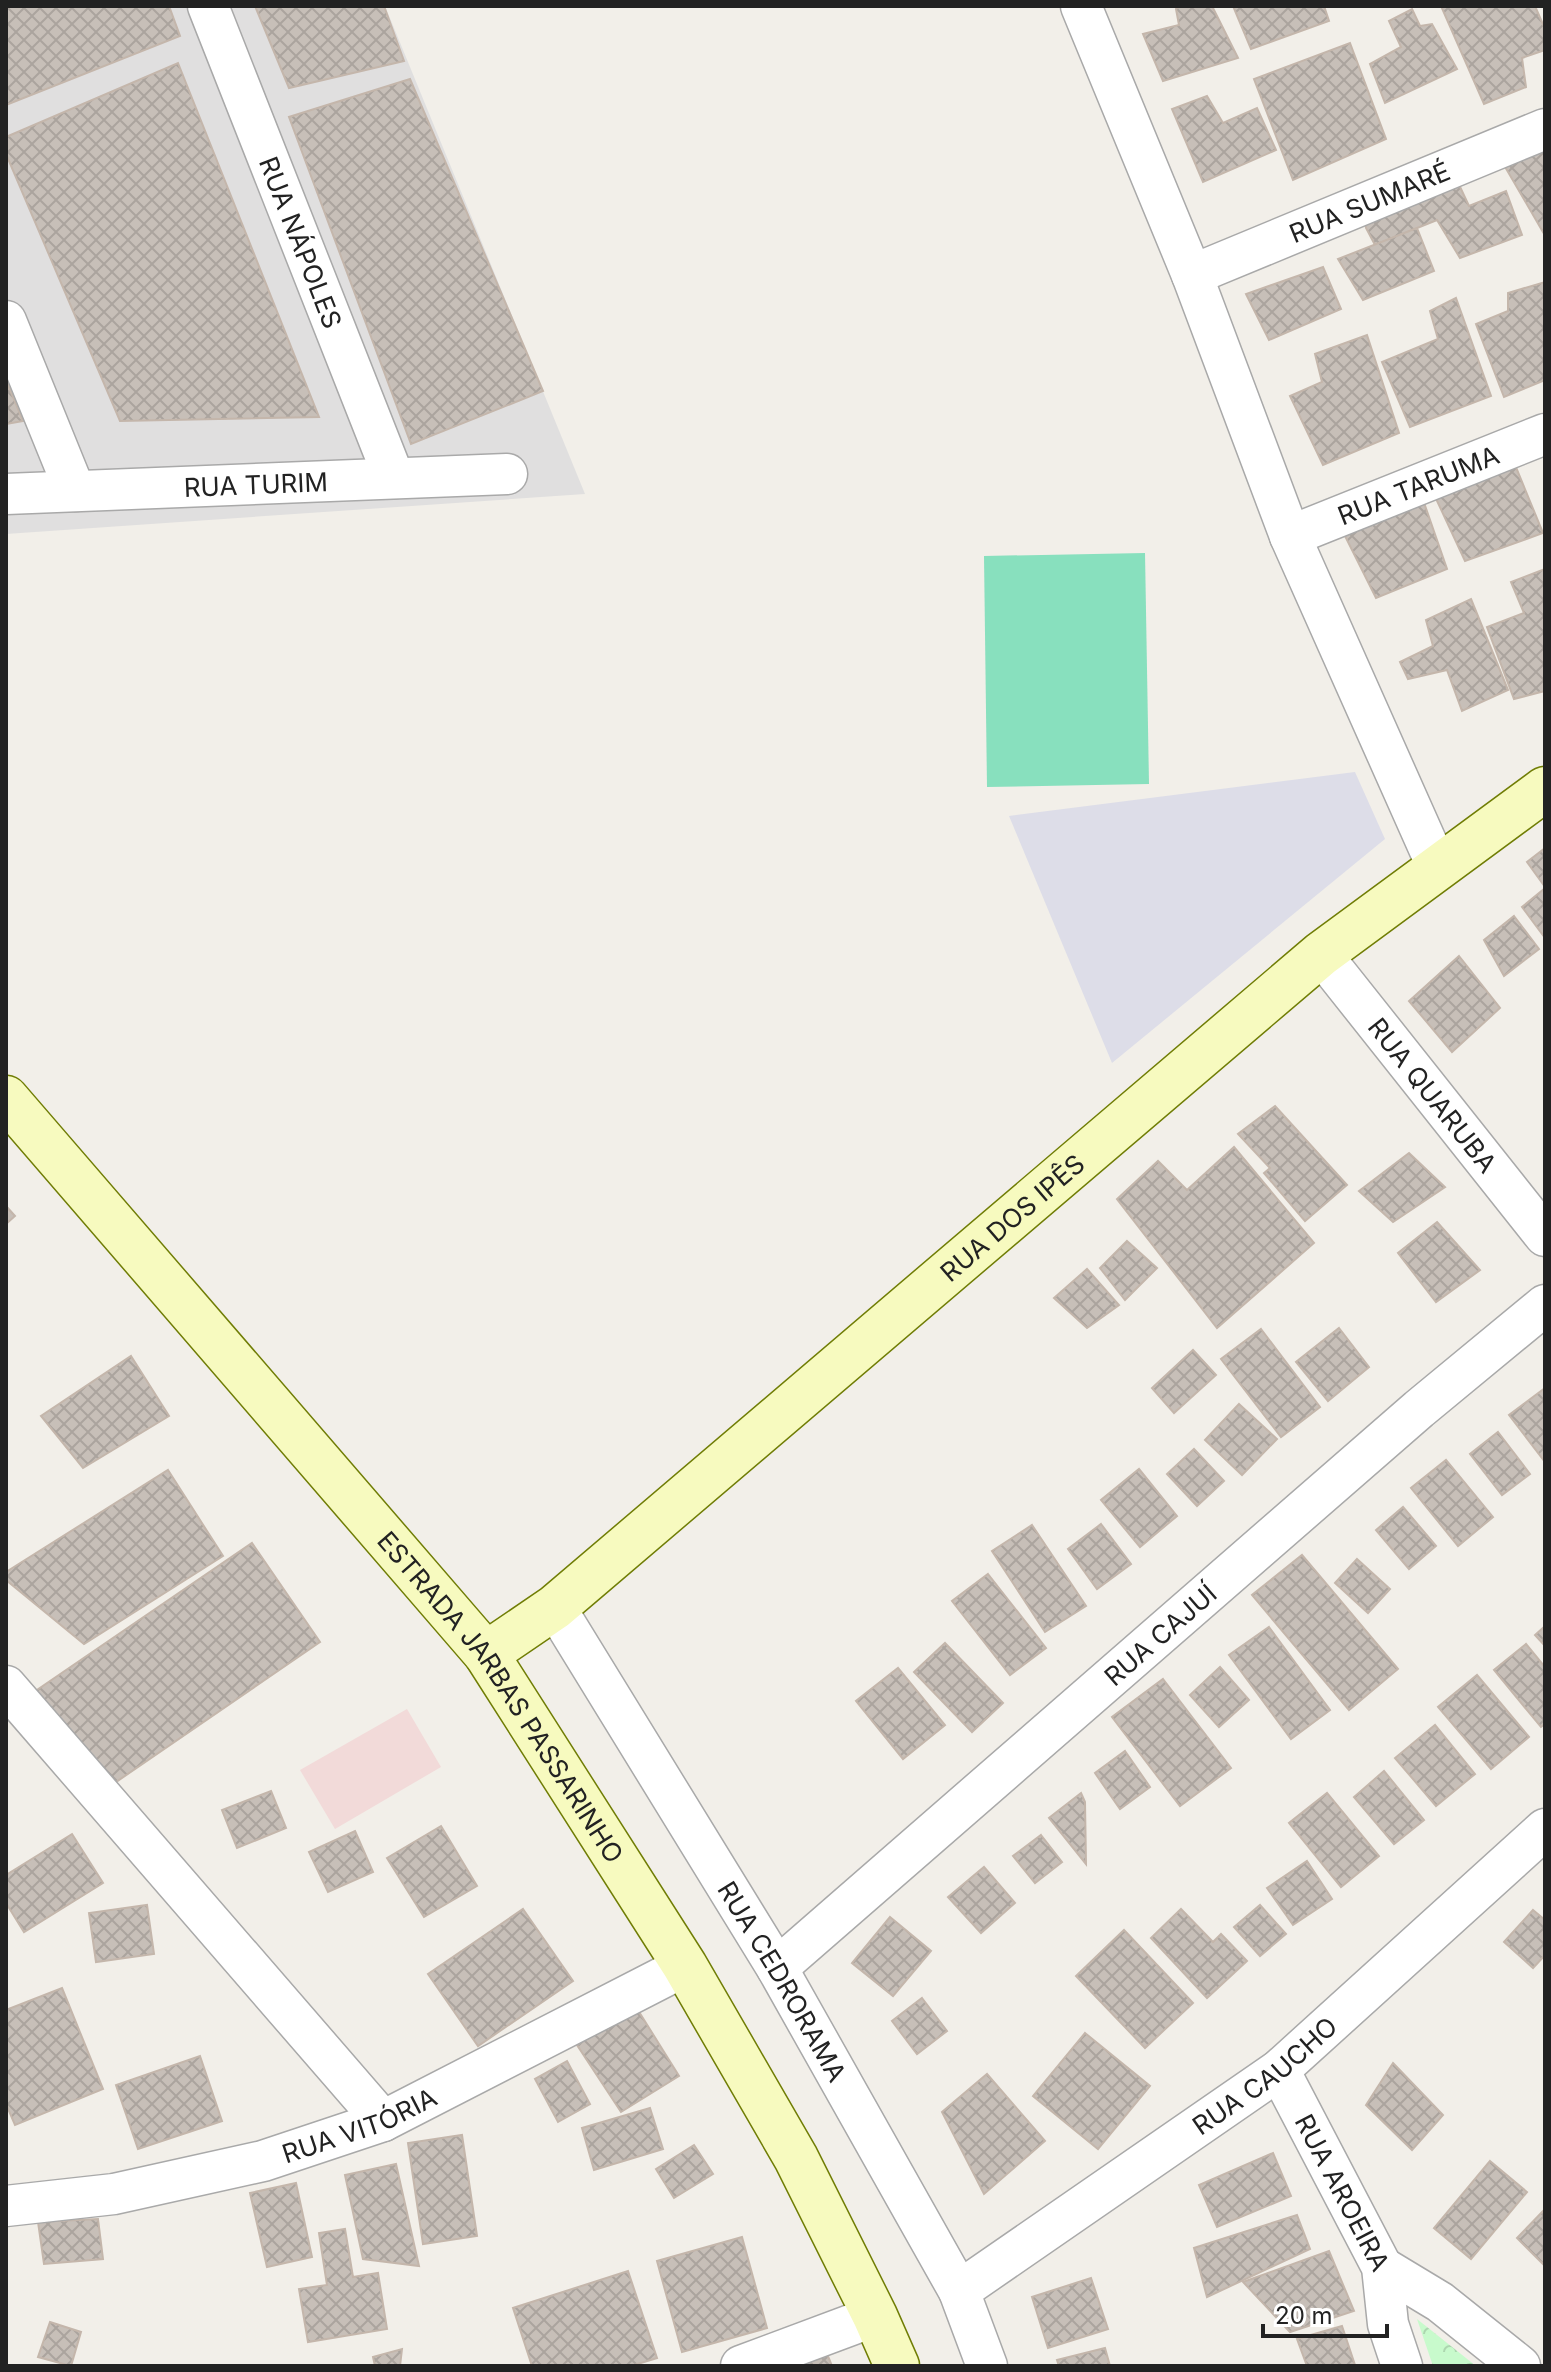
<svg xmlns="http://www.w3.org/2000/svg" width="1551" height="2372" viewBox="0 0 1551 2372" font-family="Inter,sans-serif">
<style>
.residential{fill:#e0dfdf}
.commercial{fill:#f2dad9}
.park{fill:url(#park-crowns)}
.pitch{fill:#88e0be}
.plaza{fill:#dddde8}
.building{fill:url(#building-cross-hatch);stroke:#c4b6ab;stroke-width:2}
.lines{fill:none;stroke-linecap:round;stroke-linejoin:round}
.street-casing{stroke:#a9a9a9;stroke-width:43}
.secondary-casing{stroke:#707d05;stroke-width:47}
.street{stroke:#fff;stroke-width:40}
.secondary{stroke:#f7fabf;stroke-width:44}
.labels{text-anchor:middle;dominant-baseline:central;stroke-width:6;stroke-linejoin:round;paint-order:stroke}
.street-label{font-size:26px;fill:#222;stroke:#fff}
</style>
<defs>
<pattern id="park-crowns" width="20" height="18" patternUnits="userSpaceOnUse" patternTransform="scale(2)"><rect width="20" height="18" fill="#c8facc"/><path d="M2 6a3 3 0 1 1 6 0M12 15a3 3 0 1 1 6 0" fill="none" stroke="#acd6af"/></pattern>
<pattern id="building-cross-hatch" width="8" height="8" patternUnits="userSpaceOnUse" patternTransform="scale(2)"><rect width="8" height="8" fill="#c7bfb8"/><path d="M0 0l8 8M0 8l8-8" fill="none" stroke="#aba49e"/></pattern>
</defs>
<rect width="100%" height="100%" fill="#f2efe9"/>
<path class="residential" d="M 6,6 L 385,6 L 585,494 L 6,534 Z"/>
<path class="commercial" d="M 407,1709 L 441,1767 L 335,1829 L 300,1770 Z"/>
<path class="park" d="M 1417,2319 L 1476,2366 L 1433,2366 Z"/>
<path class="pitch" d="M 1145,553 L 1149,784 L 987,787 L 984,556 Z"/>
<path class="plaza" d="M 1355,772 L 1385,839 L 1112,1063 L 1009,816 Z"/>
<g class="building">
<path d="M 6,6 L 169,6 L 180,36 L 6,105 Z"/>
<path d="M 255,6 L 384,6 L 404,61 L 289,88 Z"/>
<path d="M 1181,6 L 1212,6 L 1238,58 L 1163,81 L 1143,34 L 1179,25 L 1176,9 Z"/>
<path d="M 1233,6 L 1324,6 L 1329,21 L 1251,49 Z"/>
<path d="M 1441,6 L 1535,6 L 1545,29 L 1545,50 L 1522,58 L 1526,87 L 1484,104 Z"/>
<path d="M 1412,9 L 1420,26 L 1432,24 L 1457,69 L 1385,103 L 1370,64 L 1401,47 L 1389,21 Z"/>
<path d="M 1350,43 L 1386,139 L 1293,180 L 1254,79 Z"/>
<path d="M 178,63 L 319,417 L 120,421 L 6,154 L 6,137 Z"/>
<path d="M 410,79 L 543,391 L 411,444 L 289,117 Z"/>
<path d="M 1207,96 L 1223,123 L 1257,108 L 1276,150 L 1203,182 L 1172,109 Z"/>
<path d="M 1545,136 L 1545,230 L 1543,232 L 1497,153 Z"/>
<path d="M 1454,174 L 1469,206 L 1506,191 L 1522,235 L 1460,258 L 1437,220 L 1375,245 L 1366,228 L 1363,209 Z"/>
<path d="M 1417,228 L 1434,271 L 1363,300 L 1338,259 Z"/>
<path d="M 1323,267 L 1341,309 L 1269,340 L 1246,294 Z"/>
<path d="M 1545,282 L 1545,380 L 1504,397 L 1476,324 L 1508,311 L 1508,293 Z"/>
<path d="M 1456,298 L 1491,396 L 1410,427 L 1382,362 L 1438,339 L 1430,311 Z"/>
<path d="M 1367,335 L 1399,433 L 1323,465 L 1290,396 L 1322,382 L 1315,354 Z"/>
<path d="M 6,380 L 23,421 L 6,424 Z"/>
<path d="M 1513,460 L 1543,533 L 1465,561 L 1432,490 Z"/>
<path d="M 1421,494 L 1447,569 L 1376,598 L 1342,530 Z"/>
<path d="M 1545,569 L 1545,691 L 1514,699 L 1487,627 L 1524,613 L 1511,582 Z"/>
<path d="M 1471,599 L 1508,690 L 1462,711 L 1447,670 L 1408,679 L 1400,662 L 1433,646 L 1426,620 Z"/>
<path d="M 1545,848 L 1545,887 L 1527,862 Z"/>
<path d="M 1545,888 L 1545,938 L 1522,907 Z"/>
<path d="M 1514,916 L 1539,949 L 1504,976 L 1484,940 Z"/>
<path d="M 1459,956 L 1500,1008 L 1452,1052 L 1409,1001 Z"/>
<path d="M 1275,1106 L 1347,1185 L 1305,1221 L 1264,1173 L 1270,1168 L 1238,1134 Z"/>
<path d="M 1234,1147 L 1314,1243 L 1217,1328 L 1117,1199 L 1158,1161 L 1187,1190 Z"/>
<path d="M 1409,1153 L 1445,1187 L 1393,1222 L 1359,1191 Z"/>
<path d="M 6,1206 L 15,1216 L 6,1224 Z"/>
<path d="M 1437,1222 L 1480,1270 L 1436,1302 L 1398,1253 Z"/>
<path d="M 1127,1241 L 1157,1268 L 1125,1300 L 1100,1268 Z"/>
<path d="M 1087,1269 L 1119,1305 L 1087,1328 L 1054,1298 Z"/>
<path d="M 1339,1328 L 1369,1367 L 1328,1401 L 1296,1362 Z"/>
<path d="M 1261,1329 L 1320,1407 L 1281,1437 L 1221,1359 Z"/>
<path d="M 1193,1350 L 1216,1375 L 1174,1413 L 1152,1388 Z"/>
<path d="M 131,1356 L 169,1416 L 83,1468 L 41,1416 Z"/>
<path d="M 1545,1388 L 1545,1462 L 1509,1415 Z"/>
<path d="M 1239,1404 L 1277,1439 L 1242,1475 L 1205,1440 Z"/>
<path d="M 1498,1432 L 1530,1474 L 1502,1495 L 1470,1454 Z"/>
<path d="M 1194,1449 L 1224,1481 L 1197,1506 L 1167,1474 Z"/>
<path d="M 1446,1460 L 1493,1517 L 1458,1546 L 1411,1488 Z"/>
<path d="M 1139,1469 L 1177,1516 L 1140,1547 L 1101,1500 Z"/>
<path d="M 168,1470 L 223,1556 L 84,1644 L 6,1580 L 6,1572 Z"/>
<path d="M 1403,1507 L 1436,1546 L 1409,1569 L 1376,1530 Z"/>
<path d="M 1101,1524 L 1131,1564 L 1097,1589 L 1068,1549 Z"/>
<path d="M 1032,1525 L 1086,1606 L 1045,1632 L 992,1551 Z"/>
<path d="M 252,1543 L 320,1642 L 103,1791 L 34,1692 Z"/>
<path d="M 1302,1555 L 1398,1669 L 1349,1710 L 1252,1595 Z"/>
<path d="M 1357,1559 L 1390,1589 L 1368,1613 L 1335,1583 Z"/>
<path d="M 988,1574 L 1046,1648 L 1010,1675 L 952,1601 Z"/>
<path d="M 1545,1626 L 1545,1646 L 1535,1635 Z"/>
<path d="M 1269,1627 L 1330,1710 L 1291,1739 L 1229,1655 Z"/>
<path d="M 945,1643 L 1003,1703 L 972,1732 L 914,1672 Z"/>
<path d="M 1526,1644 L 1545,1667 L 1545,1724 L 1541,1727 L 1494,1670 Z"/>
<path d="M 1220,1667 L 1249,1700 L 1219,1727 L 1190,1695 Z"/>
<path d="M 898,1668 L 945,1725 L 903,1759 L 856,1701 Z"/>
<path d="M 1477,1675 L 1529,1737 L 1491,1769 L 1438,1707 Z"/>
<path d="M 1163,1679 L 1231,1768 L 1180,1806 L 1112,1717 Z"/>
<path d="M 1435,1725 L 1475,1774 L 1436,1806 L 1395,1758 Z"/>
<path d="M 1125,1751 L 1150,1787 L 1120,1809 L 1095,1773 Z"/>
<path d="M 1384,1771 L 1424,1820 L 1394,1844 L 1354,1797 Z"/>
<path d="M 271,1791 L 286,1828 L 237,1848 L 222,1810 Z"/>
<path d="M 1081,1793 L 1085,1802 L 1086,1864 L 1049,1818 Z"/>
<path d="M 1327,1793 L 1379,1856 L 1341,1887 L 1289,1823 Z"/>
<path d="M 441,1826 L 477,1886 L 424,1917 L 387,1858 Z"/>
<path d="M 355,1831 L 373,1872 L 328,1892 L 309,1852 Z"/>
<path d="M 72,1834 L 103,1883 L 24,1932 L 6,1903 L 6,1875 Z"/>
<path d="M 1041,1835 L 1062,1862 L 1035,1883 L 1013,1856 Z"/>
<path d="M 1307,1861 L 1332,1899 L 1293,1925 L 1267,1888 Z"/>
<path d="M 984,1867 L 1015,1903 L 981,1933 L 948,1897 Z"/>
<path d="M 147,1905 L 154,1954 L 96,1962 L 89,1913 Z"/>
<path d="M 1260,1905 L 1286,1934 L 1260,1956 L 1234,1927 Z"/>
<path d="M 523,1909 L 573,1981 L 478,2046 L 428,1974 Z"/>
<path d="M 1181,1909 L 1213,1942 L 1221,1934 L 1247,1961 L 1207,1998 L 1151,1938 Z"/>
<path d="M 1533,1910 L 1545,1920 L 1545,1955 L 1533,1968 L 1504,1942 Z"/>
<path d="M 890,1917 L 931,1951 L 893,1996 L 852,1963 Z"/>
<path d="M 1124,1930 L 1193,2003 L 1145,2048 L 1076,1976 Z"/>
<path d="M 62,1988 L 103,2089 L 15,2125 L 6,2104 L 6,2010 Z"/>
<path d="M 922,1998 L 947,2031 L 917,2054 L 892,2021 Z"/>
<path d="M 636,2007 L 679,2076 L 621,2112 L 577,2045 Z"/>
<path d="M 1085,2033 L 1150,2086 L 1098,2149 L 1033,2096 Z"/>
<path d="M 200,2056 L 222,2121 L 138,2149 L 116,2085 Z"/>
<path d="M 567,2061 L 590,2104 L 558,2122 L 535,2079 Z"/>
<path d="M 1393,2063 L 1443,2115 L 1412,2150 L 1366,2105 Z"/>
<path d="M 987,2074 L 1045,2141 L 984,2194 L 942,2112 Z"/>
<path d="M 650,2108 L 663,2149 L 594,2170 L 582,2128 Z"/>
<path d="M 462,2135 L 477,2236 L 423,2244 L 408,2143 Z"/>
<path d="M 694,2145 L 713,2174 L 674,2198 L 656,2169 Z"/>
<path d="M 1273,2153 L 1291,2196 L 1217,2227 L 1199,2185 Z"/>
<path d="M 1490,2161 L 1527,2192 L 1471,2259 L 1434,2228 Z"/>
<path d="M 396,2164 L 419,2266 L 363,2259 L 345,2175 Z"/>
<path d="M 296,2183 L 312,2257 L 267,2267 L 250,2193 Z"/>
<path d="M 1545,2209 L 1545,2266 L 1517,2238 Z"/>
<path d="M 1297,2215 L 1310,2249 L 1207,2297 L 1194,2248 Z"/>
<path d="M 98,2219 L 103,2259 L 44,2264 L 38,2222 Z"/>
<path d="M 345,2229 L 353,2277 L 378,2273 L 387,2329 L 308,2342 L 299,2289 L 327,2285 L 319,2233 Z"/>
<path d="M 742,2237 L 767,2328 L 682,2352 L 657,2261 Z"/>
<path d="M 1329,2251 L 1354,2311 L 1290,2332 L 1243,2282 Z"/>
<path d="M 628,2271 L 657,2358 L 631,2366 L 532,2366 L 513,2308 Z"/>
<path d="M 1091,2278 L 1108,2329 L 1048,2348 L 1032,2297 Z"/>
<path d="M 50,2322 L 81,2332 L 71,2366 L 38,2357 Z"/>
<path d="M 1342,2326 L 1355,2365 L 1307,2366 L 1297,2339 Z"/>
<path d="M 823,2344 L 832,2366 L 767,2366 Z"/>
<path d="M 1105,2348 L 1110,2366 L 1059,2366 L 1057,2360 Z"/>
<path d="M 402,2349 L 400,2366 L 375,2366 L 373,2357 Z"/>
</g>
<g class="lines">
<defs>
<g id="street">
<path id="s1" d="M 208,6 L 394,478"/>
<path d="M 1081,6 L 1192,275 L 1290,536 L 1437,866"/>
<path id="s2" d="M 1192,275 L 1545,129"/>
<path d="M 6,321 L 75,491"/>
<path id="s3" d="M 6,494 L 507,474"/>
<path id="s4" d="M 1290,536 L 1545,434"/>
<path id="s5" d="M 1321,954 L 1545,1236"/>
<path id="s6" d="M 555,1607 L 777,1968 L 959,2291 L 987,2366"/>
<path d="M 6,1686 L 383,2121"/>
<path id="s7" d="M 777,1968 L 1419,1409 L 1545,1305"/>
<path id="s8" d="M 1279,2070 L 1382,2267 L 1388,2324 L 1402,2366"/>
<path id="s9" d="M 6,2206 L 114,2194 L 263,2161 L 383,2121 L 685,1966"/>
<path d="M 1382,2267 L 1440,2302 L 1520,2366"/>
<path id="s10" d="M 959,2291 L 1279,2070 L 1545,1829"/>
<path d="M 741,2366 L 875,2316"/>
</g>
<g id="secondary">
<path id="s11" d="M 6,1098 L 486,1654 L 685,1966 L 796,2158 L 875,2316 L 897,2366"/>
<path id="s12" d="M 486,1654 L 555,1607 L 1321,954 L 1545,789"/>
</g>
</defs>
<use href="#street" class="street-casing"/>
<use href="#secondary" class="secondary-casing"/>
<use href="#street" class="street"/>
<use href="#secondary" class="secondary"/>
</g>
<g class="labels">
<g class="street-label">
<text stroke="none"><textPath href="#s2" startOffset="192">RUA SUMARÉ</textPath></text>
<text stroke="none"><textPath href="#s1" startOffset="254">RUA NÁPOLES</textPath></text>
<text stroke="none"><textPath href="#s3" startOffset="250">RUA TURIM</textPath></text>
<text stroke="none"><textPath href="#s4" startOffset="138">RUA TARUMA</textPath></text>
<text stroke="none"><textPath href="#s5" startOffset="180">RUA QUARUBA</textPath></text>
<text stroke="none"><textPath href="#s12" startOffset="684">RUA DOS IPÊS</textPath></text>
<text stroke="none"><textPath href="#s7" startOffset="508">RUA CAJUÍ</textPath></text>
<text stroke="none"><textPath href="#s11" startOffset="778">ESTRADA JARBAS PASSARINHO</textPath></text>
<text stroke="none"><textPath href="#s6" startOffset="438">RUA CEDRORAMA</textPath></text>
<text stroke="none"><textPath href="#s10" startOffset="374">RUA CAUCHO</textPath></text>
<text stroke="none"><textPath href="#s9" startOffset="364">RUA VITÓRIA</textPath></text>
<text stroke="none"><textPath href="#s8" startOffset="138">RUA AROEIRA</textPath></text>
</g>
</g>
<rect width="1551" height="2372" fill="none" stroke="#222222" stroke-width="16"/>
<path d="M1263 2324v12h124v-12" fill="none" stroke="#222222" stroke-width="4"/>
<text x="1275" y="2324" font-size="24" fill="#222222" stroke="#ffffff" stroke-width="6" paint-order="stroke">20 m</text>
</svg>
